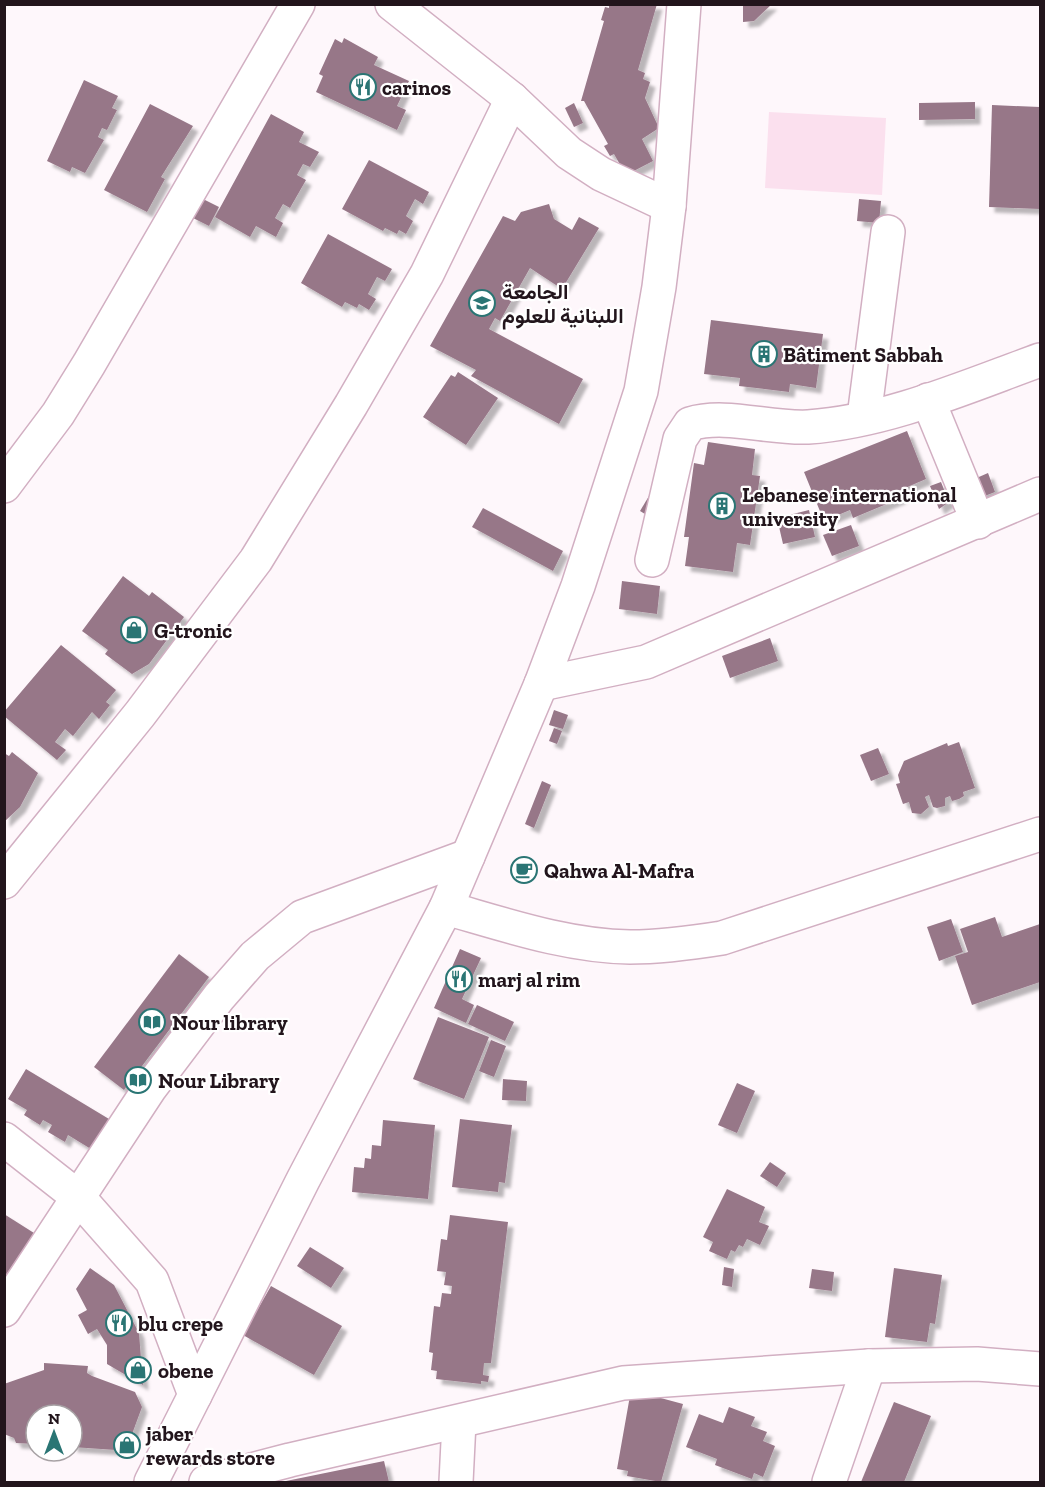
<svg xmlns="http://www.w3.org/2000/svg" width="1045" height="1487" viewBox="0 0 1045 1487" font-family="'Zilla Slab',Vazirmatn,serif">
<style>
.green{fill:#fbe0ee}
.building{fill:#977788;filter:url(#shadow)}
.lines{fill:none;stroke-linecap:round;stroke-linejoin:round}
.minor-casing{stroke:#d2afc2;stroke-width:36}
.major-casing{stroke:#d2afc2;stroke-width:36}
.minor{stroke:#fff;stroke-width:33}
.major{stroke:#fff;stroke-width:33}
.labels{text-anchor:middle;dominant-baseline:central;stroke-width:4.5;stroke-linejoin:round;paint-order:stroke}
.poi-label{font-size:21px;font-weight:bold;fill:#22151c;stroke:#fff;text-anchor:start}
</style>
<defs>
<filter id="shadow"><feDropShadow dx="5.5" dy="5.5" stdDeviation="1.5" flood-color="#0004"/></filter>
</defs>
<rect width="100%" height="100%" fill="#fef7fb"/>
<path class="green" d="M 769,112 L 886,118 L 882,195 L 765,188 Z"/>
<g class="building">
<path d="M 609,4 L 657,4 L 638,70 L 645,73 L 643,79 L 650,82 L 645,98 L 659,128 L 642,139 L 653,161 L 626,175 L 614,154 L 610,156 L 604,146 L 608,144 L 584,101 L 581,101 L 604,21 L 601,20 L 605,7 L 609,8 Z"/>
<path d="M 743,4 L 772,4 L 754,21 L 743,22 Z"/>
<path d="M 344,38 L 378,57 L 374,65 L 409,81 L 397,106 L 406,110 L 397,130 L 316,92 L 323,76 L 319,74 L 335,39 L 342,43 Z"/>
<path d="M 84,80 L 118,96 L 112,108 L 117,110 L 107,130 L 102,128 L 98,137 L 104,140 L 85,173 L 72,167 L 70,172 L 47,161 Z"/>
<path d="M 975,102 L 975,119 L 919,120 L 919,103 Z"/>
<path d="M 574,103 L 583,123 L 574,127 L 565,108 Z"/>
<path d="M 150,104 L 193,126 L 161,177 L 165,179 L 147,212 L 104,190 Z"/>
<path d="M 992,105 L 1040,107 L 1040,209 L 989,207 Z"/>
<path d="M 271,114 L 304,132 L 299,142 L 319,152 L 310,167 L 303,164 L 297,175 L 306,180 L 290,208 L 283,204 L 275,218 L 283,223 L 276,237 L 256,226 L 250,237 L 215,217 Z"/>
<path d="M 369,160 L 429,192 L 423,204 L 415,199 L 406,216 L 413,221 L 406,234 L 399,230 L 397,234 L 385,228 L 383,231 L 342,209 Z"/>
<path d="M 201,198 L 219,207 L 209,226 L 191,217 Z"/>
<path d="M 859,199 L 881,201 L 879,223 L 857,221 Z"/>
<path d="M 549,204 L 554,219 L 572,230 L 579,217 L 599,228 L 562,289 L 530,268 L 500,321 L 495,318 L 489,329 L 583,379 L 559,424 L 471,376 L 476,370 L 430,346 L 503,216 L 515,221 L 521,212 Z"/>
<path d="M 328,234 L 392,269 L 385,281 L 377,277 L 368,294 L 376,299 L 369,310 L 359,304 L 357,308 L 345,302 L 342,307 L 301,283 Z"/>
<path d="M 711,320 L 823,334 L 816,388 L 790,384 L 789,392 L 739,386 L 740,378 L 704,374 Z"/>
<path d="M 458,372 L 498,398 L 466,445 L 423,417 L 451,375 L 455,377 Z"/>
<path d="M 907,431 L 926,479 L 898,491 L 901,498 L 853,518 L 850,510 L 824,521 L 804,472 Z"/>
<path d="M 708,442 L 755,449 L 752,475 L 760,476 L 750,545 L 737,543 L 733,572 L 685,566 L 689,537 L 684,537 L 694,463 L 704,465 Z"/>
<path d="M 988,473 L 995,492 L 982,497 L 972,480 Z"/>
<path d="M 941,482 L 949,502 L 939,509 L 930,486 Z"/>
<path d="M 649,496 L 655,499 L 650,517 L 640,511 Z"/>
<path d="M 483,508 L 563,551 L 553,571 L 472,527 Z"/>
<path d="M 809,510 L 815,537 L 783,544 L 777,518 Z"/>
<path d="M 851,525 L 859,546 L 832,556 L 823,535 Z"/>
<path d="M 123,576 L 149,596 L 152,592 L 184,617 L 149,664 L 132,674 L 105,654 L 108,650 L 82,631 Z"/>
<path d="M 622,581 L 660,586 L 657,614 L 619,609 Z"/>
<path d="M 770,638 L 778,661 L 730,678 L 722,656 Z"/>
<path d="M 61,645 L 116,690 L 106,702 L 110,705 L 99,719 L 92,712 L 73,736 L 65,729 L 55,742 L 66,750 L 57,760 L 4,716 L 4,712 Z"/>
<path d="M 554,710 L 568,715 L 563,729 L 549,725 Z"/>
<path d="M 554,728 L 562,731 L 557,744 L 549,741 Z"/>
<path d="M 959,742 L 975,788 L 963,792 L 964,796 L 959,799 L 952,801 L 950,796 L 945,798 L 945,806 L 937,808 L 933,807 L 929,795 L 925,797 L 929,807 L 921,814 L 912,813 L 909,802 L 903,804 L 896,784 L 900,783 L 898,775 L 904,761 L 947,743 L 948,746 Z"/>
<path d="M 878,748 L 889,774 L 871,781 L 860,755 Z"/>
<path d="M 12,752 L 38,773 L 20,807 L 4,822 L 4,753 L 9,756 Z"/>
<path d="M 542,781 L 551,785 L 534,828 L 525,824 Z"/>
<path d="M 995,917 L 1002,937 L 1040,924 L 1040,982 L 972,1005 L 955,956 L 968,952 L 960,929 Z"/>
<path d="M 951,919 L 963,952 L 939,961 L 927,927 Z"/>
<path d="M 460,949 L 481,958 L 462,999 L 474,1005 L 466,1023 L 434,1008 Z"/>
<path d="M 179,954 L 209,977 L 124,1090 L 94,1067 Z"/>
<path d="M 477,1005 L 514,1022 L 505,1041 L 468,1024 Z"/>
<path d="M 438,1017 L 489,1037 L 464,1099 L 413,1079 Z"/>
<path d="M 491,1040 L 506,1046 L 494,1077 L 479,1071 Z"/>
<path d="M 26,1069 L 109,1119 L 91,1149 L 68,1135 L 65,1142 L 48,1132 L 52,1125 L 43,1120 L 40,1125 L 24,1115 L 27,1110 L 8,1099 Z"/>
<path d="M 503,1079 L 527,1081 L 526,1101 L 502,1100 Z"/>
<path d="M 737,1083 L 755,1091 L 737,1133 L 718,1125 Z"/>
<path d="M 460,1119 L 512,1125 L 505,1183 L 499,1182 L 498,1192 L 452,1187 Z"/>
<path d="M 383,1120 L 435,1125 L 428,1199 L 352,1192 L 354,1167 L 364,1168 L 365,1158 L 371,1159 L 372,1145 L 381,1146 Z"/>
<path d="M 770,1162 L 786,1173 L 777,1187 L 760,1176 Z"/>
<path d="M 727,1189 L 765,1207 L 759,1222 L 769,1226 L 760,1245 L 747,1239 L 743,1247 L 739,1245 L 735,1252 L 731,1250 L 727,1259 L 709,1251 L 713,1242 L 703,1237 Z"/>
<path d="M 4,1214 L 34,1233 L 4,1278 Z"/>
<path d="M 450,1215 L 508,1222 L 491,1363 L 484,1363 L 483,1375 L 489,1376 L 488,1382 L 481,1381 L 481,1384 L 436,1379 L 437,1371 L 431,1370 L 433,1353 L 429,1352 L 434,1306 L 440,1307 L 442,1293 L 451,1294 L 452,1286 L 444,1285 L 446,1272 L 437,1271 L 441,1239 L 447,1240 Z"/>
<path d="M 310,1247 L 344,1268 L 331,1288 L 297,1266 Z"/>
<path d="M 724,1267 L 734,1269 L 732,1287 L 722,1285 Z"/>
<path d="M 90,1268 L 114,1285 L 139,1333 L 143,1385 L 107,1364 L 107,1345 L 97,1329 L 88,1334 L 78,1315 L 87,1310 L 76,1289 Z"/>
<path d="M 894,1268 L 942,1275 L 935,1324 L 930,1323 L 927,1342 L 885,1337 Z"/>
<path d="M 812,1269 L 834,1272 L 832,1291 L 809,1288 Z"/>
<path d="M 271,1286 L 342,1326 L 314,1375 L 243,1335 Z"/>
<path d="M 44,1363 L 88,1366 L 87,1373 L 92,1376 L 135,1392 L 142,1407 L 128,1445 L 116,1450 L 72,1447 L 72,1415 L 36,1415 L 36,1444 L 16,1443 L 14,1438 L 4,1434 L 4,1384 L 44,1370 Z"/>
<path d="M 631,1390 L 683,1404 L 661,1482 L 627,1476 L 628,1471 L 617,1469 Z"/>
<path d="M 894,1402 L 931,1416 L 904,1482 L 861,1482 Z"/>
<path d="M 729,1407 L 755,1417 L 751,1426 L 767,1432 L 763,1441 L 775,1446 L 763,1477 L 754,1473 L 752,1479 L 715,1465 L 717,1459 L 686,1447 L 699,1414 L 723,1423 Z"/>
<path d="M 384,1461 L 389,1482 L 286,1482 L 286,1481 Z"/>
</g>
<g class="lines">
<defs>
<g id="minor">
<path d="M 392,4 L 512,99 L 569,153 L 601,174 L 669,206"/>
<path d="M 928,400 L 978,522"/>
<path d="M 864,417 L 888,232"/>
<path d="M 4,486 L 58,414 L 89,364 L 298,4"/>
<path d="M 652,560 L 680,439 L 690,424 C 725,413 770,429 808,427 C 886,422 968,386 1040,360"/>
<path d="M 541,684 L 646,662 L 1040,494"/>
<path d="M 4,882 L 140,714 L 256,560 L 351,405 L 427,274 L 512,99"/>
<path d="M 446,908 C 506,925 567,946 630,947 C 661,947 691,943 722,938 L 1040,834"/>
<path d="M 4,1310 L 150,1088 L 219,997 L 255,956 L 302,917 L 468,856"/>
<path d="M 195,1395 L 303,1180 L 446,908 L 541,684 L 578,586 L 641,391 L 659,287 L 669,206 L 684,4"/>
<path d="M 206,1482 L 290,1460 L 623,1383 L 869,1366 L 977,1364 L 1040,1369"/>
<path d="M 456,1482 L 459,1422"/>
<path d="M 829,1482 L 869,1366"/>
</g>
<path id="major" d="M 4,1139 L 78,1197 L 152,1281 L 195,1395 L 151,1482"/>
</defs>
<use href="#minor" class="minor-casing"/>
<use href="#major" class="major-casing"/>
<use href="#minor" class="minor"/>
<use href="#major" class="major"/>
</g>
<defs>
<symbol id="restaurant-ring" viewBox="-11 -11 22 22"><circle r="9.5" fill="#fff" stroke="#2a7574" stroke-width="1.5"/><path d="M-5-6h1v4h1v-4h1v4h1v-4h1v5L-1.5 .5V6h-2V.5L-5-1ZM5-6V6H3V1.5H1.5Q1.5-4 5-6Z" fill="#2a7574"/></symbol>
<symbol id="university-ring" viewBox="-11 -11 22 22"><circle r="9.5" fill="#fff" stroke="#2a7574" stroke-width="1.5"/><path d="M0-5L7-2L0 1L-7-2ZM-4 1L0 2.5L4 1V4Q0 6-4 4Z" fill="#2a7574"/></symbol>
<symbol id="building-ring" viewBox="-11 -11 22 22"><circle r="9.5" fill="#fff" stroke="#2a7574" stroke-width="1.5"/><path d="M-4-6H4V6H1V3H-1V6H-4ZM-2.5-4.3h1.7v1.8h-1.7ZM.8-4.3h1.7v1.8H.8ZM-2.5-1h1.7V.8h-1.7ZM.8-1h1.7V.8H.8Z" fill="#2a7574"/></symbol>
<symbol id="shop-ring" viewBox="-11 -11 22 22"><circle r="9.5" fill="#fff" stroke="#2a7574" stroke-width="1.5"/><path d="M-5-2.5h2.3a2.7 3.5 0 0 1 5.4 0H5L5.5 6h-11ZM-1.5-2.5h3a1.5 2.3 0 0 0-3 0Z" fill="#2a7574"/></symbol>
<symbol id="cafe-ring" viewBox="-11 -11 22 22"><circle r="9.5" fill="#fff" stroke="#2a7574" stroke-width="1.5"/><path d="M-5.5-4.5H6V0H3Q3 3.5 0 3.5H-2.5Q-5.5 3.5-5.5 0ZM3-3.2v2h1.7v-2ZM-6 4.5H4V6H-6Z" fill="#2a7574"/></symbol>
<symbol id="library-ring" viewBox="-11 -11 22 22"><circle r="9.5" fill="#fff" stroke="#2a7574" stroke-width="1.5"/><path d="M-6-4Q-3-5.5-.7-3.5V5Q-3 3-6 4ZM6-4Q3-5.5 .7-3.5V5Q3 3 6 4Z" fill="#2a7574"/></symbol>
</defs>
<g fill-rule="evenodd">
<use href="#restaurant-ring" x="348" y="72" width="30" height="30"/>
<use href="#university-ring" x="467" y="288" width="30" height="30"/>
<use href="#building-ring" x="749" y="339" width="30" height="30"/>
<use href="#building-ring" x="707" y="491" width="30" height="30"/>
<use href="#shop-ring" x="119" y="615" width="30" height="30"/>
<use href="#cafe-ring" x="509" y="855" width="30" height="30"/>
<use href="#restaurant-ring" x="444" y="964" width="30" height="30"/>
<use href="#library-ring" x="137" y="1007" width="30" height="30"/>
<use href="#library-ring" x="123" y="1065" width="30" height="30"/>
<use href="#restaurant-ring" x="104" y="1308" width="30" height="30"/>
<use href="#shop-ring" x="123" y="1355" width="30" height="30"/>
<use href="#shop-ring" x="112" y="1430" width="30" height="30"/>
</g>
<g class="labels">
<g class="poi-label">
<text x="382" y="87">carinos</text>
<text x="502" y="291">الجامعة<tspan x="502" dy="24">اللبنانية للعلوم</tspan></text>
<text x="783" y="354">Bâtiment Sabbah</text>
<text x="742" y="494">Lebanese international<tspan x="742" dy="24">university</tspan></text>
<text x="154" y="630">G-tronic</text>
<text x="544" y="870">Qahwa Al-Mafra</text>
<text x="478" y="979">marj al rim</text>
<text x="172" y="1022">Nour library</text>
<text x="158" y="1080">Nour Library</text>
<text x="138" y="1323">blu crepe</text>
<text x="158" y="1370">obene</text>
<text x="146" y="1433">jaber<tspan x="146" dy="24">rewards store</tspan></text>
</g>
</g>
<rect width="1045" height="1487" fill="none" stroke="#22151c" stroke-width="12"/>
<g transform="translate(54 1433)"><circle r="28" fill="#ffffff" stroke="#a7a1a4" stroke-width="1.5"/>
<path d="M0-4.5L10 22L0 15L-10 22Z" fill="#2a7574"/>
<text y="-9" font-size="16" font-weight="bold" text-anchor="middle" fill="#22151c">N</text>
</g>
</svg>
